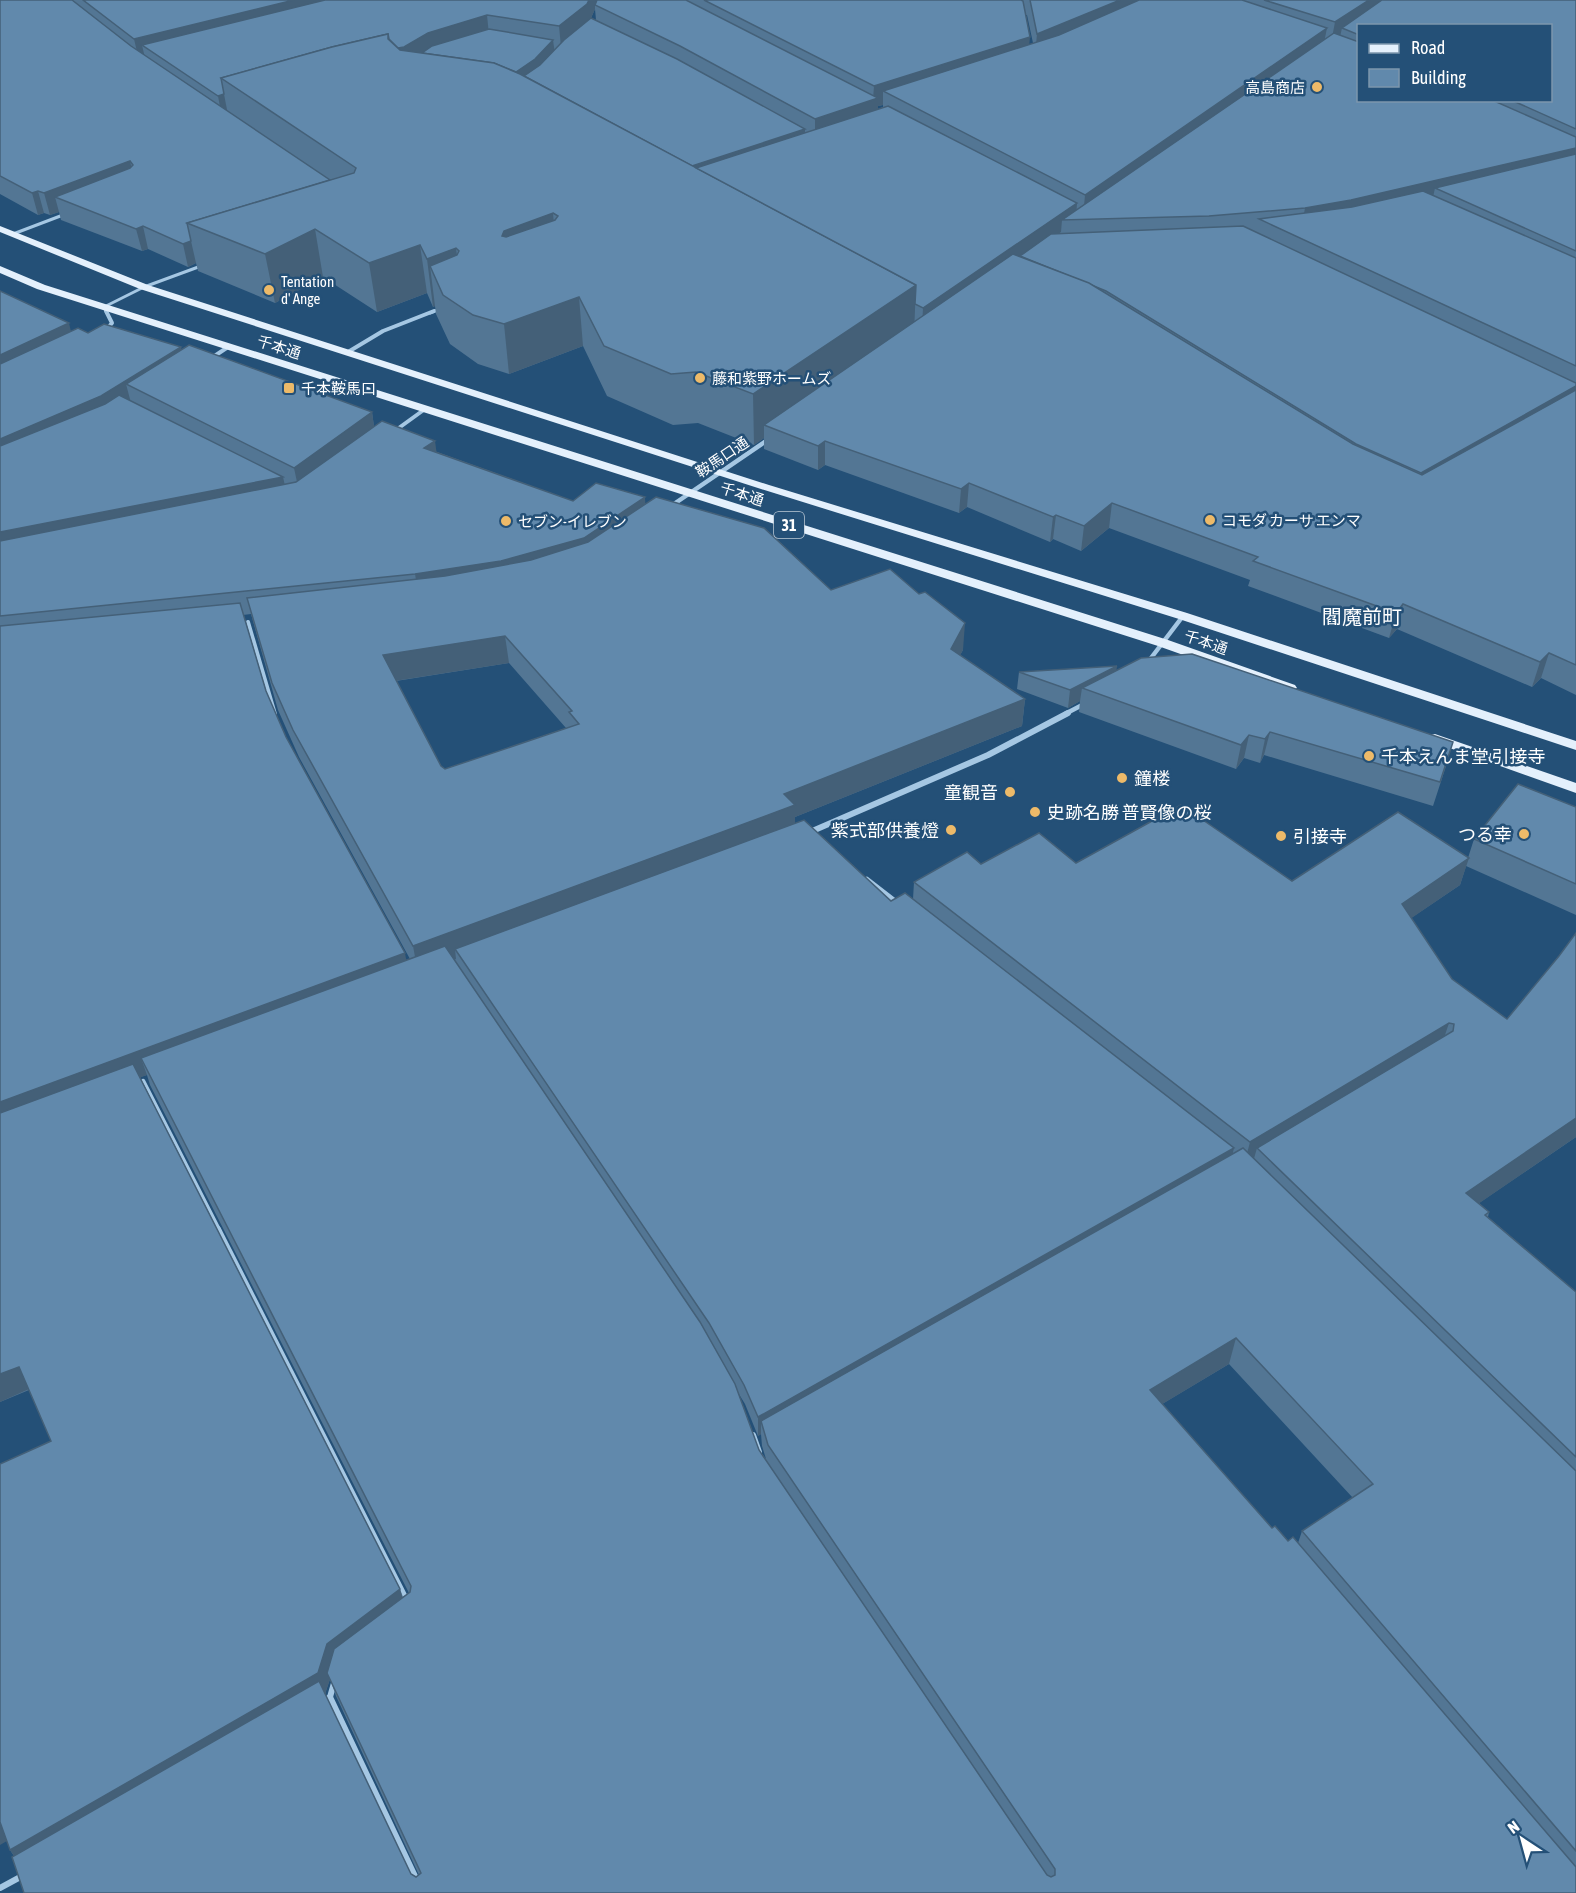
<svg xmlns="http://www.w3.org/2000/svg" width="1576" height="1893" viewBox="0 0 1576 1893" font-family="'Asap Condensed','Noto Sans JP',sans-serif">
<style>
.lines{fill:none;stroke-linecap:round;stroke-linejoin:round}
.service-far3{stroke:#a5c7e3;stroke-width:3}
.service-far2{stroke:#a5c7e3;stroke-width:4}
.service-far1{stroke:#a5c7e3;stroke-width:4.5}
.service{stroke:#a5c7e3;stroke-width:6}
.minor-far1{stroke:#a5c7e3;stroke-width:4.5}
.minor{stroke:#a5c7e3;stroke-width:6}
.primary{fill:#e4f0fc;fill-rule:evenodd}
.wall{fill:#537694;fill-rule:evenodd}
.shaded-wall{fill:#446078}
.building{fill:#6189ac;stroke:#446078;stroke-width:1.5;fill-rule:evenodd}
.poi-dot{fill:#edba69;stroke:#245077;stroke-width:2}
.labels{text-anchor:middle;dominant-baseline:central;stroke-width:5;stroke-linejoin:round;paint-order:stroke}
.far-poi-label{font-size:15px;fill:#fff;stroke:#245077;text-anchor:start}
.far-street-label{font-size:15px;fill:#fff;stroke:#245077}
.shield{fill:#245077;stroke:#bdcad6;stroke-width:1.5}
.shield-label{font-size:16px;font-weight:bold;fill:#fff}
.poi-label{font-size:18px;fill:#fff;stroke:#245077;text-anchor:start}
.neighbourhood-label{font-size:20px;fill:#fff;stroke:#245077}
</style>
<rect width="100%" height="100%" fill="#245077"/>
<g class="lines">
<g class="service-far3">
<path d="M 13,234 L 63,215"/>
<path d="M 107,313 L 104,307 L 144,287 L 201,266"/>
<path d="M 430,313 L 440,309"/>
</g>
<g class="service-far2">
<path d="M 106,330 L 112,323 L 106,311"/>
<path d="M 348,352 L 383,331 L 434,311"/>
<path d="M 213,357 L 228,347"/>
<path d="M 396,430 L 425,409"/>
<path d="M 248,622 L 275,714"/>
</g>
<g class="service-far1">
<path d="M 867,879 L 898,903"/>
<path d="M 143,1081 L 219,1230"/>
</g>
<g class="service">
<path d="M 218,1229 L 407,1601"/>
<path d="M 753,1435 L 759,1452"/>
<path d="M 330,1697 L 423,1893"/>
<path d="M 324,1701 L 330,1697 L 334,1683"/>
<path d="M 0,1888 L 24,1875"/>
</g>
<g class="minor-far1">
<path d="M 671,506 L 769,439"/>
<path d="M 1148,662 L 1183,616"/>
<path d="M 1065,714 L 1086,703"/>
</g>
<path class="minor" d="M 810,832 L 988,755 L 1068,713"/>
<g class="primary">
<path d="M 0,226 L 148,285 L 769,485 L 1187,613 L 1576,741 L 1576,750 L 1179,619 L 761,489 L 140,289 L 0,232 Z"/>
<path d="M 0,266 L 45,285 L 1168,640 L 1295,685 L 1297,688 L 1290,692 L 1285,691 L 1158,646 L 37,289 L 0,273 Z"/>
<path d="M 1435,734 L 1576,783 L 1576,793 L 1430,741 L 1428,738 L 1430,735 Z"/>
</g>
</g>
<g class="wall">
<path d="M 0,0 L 1576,0 L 1576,695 L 1541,678 L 1532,687 L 1397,629 L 1389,638 L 1248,586 L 1250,580 L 1109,528 L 1081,551 L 1053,539 L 1050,542 L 967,507 L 959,513 L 825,465 L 818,470 L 764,449 L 764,438 L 754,445 L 698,423 L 673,425 L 607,396 L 583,346 L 509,374 L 478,364 L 450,344 L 436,314 L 435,306 L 433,307 L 427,293 L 377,312 L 323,277 L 275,303 L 198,271 L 196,263 L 188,267 L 148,249 L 142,251 L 61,220 L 59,212 L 50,215 L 44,213 L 38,215 L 0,194 ZM 595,9 L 596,20 L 591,18 ZM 1026,15 L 1027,15 L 1033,43 L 1029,45 ZM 1359,26 L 1551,100 L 1359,100 ZM 883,105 L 883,107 L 878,109 L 878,106 Z"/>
<path d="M 0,291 L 71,331 L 88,333 L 182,350 L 372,412 L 374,427 L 437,452 L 573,501 L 645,497 L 645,504 L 963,650 L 960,655 L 1025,699 L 1022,726 L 795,817 L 795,823 L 891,901 L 913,899 L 914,882 L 981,864 L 1076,863 L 1292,881 L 1468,858 L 1474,839 L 1576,807 L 1576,915 L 1466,866 L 1460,885 L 1411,918 L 1452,979 L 1507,1019 L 1559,956 L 1576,933 L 1576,1137 L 1479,1203 L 1489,1212 L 1488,1217 L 1576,1292 L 1576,1893 L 24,1893 L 14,1856 L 10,1850 L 51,1441 L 29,1390 L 0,1402 ZM 251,614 L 278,710 L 299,757 L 410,959 L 406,960 L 286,737 L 266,691 L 243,615 ZM 509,663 L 566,728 L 445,769 L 441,766 L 396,681 ZM 147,1075 L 150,1085 L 409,1593 L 403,1597 L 400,1589 L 140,1077 ZM 1229,1364 L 1353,1498 L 1302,1531 L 1298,1543 L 1288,1541 L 1272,1528 L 1162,1404 ZM 737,1391 L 745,1404 L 758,1436 L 761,1434 L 762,1446 L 766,1459 L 759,1450 ZM 330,1679 L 336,1696 L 419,1875 L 416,1877 L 411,1874 L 325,1694 Z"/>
<path d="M 1117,670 L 1446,766 L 1433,806 L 1264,755 L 1260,763 L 1244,758 L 1236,769 L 1079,712 L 1080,701 L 1068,708 L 1017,689 L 1019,672 Z"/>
</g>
<g class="shaded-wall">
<path d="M 294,0 L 379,0 L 142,45 L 145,58 L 139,60 L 134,39 Z"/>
<path d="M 589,0 L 599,0 L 595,5 L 595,9 L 588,25 L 561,47 L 559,26 Z"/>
<path d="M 1120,0 L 1167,0 L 1035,55 L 1037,34 Z"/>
<path d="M 1369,0 L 1395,0 L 1342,28 L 1340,37 L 1331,43 L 1335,22 Z"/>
<path d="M 487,15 L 489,35 L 431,54 L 390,50 L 428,33 Z"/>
<path d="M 1327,28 L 1323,48 L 1083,217 L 1085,195 Z"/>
<path d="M 1030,37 L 1028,57 L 883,91 L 883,105 L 878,106 L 878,119 L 815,140 L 815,119 L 873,100 L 874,86 Z"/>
<path d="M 553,40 L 555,54 L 499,100 L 498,86 Z"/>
<path d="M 224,94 L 228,115 L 222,117 L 218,96 Z"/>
<path d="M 805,129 L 805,143 L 689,182 L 667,174 Z"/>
<path d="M 1576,148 L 1576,168 L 1435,188 L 1432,202 L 1301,230 L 1305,208 Z"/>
<path d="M 130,161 L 135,183 L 55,197 L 59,212 L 50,215 L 44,193 Z"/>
<path d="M 38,191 L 44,213 L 38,215 L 32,193 Z"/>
<path d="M 1077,203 L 1076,220 L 1062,220 L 1061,232 L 1025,257 L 1020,256 L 1020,261 L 922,328 L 923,308 Z"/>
<path d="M 553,213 L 557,260 L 502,236 L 504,231 Z"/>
<path d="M 143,226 L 148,249 L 142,251 L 136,229 Z"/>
<path d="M 315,229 L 323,277 L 275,303 L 265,254 Z"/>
<path d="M 191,241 L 196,263 L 188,267 L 183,244 Z"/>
<path d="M 420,245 L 427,293 L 377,312 L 369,263 Z"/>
<path d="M 456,248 L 462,296 L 430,266 L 435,306 L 433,307 L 427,259 Z"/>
<path d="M 916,285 L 914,334 L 764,425 L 764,438 L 754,445 L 753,394 Z"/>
<path d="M 579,297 L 583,346 L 509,374 L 504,324 Z"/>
<path d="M 69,323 L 74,345 L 0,380 L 0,355 Z"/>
<path d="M 181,347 L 186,369 L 126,384 L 131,403 L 0,465 L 0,439 Z"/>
<path d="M 1576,386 L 1576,394 L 1417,490 L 1421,473 Z"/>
<path d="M 372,412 L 376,440 L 300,496 L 294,468 Z"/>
<path d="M 435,441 L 438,463 L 424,448 Z"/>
<path d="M 825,441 L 825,465 L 818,470 L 818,446 Z"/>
<path d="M 283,477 L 288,499 L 0,557 L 0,532 Z"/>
<path d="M 969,483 L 967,507 L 959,513 L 961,489 Z"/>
<path d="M 645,497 L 646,519 L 586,561 L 419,597 L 415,574 Z"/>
<path d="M 1112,503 L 1109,528 L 1081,551 L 1084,526 Z"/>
<path d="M 1056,515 L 1053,539 L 1050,542 L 1053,517 Z"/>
<path d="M 1403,604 L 1397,629 L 1389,638 L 1396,613 Z"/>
<path d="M 965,623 L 963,650 L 949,676 L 951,649 Z"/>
<path d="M 505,636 L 509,663 L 388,682 L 383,655 Z"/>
<path d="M 1549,653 L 1541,678 L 1532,687 L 1540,662 Z"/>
<path d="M 1117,666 L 1115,683 L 1082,688 L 1080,701 L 1068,708 L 1070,690 Z"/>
<path d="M 1025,699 L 1022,726 L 795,817 L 795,832 L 455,949 L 456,959 L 418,973 L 413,946 L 784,794 Z"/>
<path d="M 1270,732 L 1264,755 L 1260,763 L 1265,739 Z"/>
<path d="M 1249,735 L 1244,758 L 1236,769 L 1241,745 Z"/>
<path d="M 1469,858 L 1460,885 L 1394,930 L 1402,904 Z"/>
<path d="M 405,953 L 409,976 L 141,1058 L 147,1075 L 0,1129 L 0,1102 Z"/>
<path d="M 1449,1023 L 1440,1050 L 1257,1148 L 1253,1162 L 1243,1169 L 1250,1142 Z"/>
<path d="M 1576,1118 L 1576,1137 L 1456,1219 L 1466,1193 Z"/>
<path d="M 1234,1148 L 1229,1169 L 761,1421 L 761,1434 L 758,1436 L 758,1417 Z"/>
<path d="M 1236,1338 L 1229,1364 L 1144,1415 L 1150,1390 Z"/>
<path d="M 19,1367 L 29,1389 L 0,1402 L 0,1374 Z"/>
<path d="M 400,1589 L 406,1610 L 327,1673 L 330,1679 L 325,1694 L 23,1869 L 10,1850 L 327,1644 Z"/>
<path d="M 0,1821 L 12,1838 L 0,1845 Z"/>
</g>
<g class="building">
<path d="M 0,0 L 72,0 L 131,46 L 330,180 L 187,223 L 191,241 L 183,244 L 143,226 L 136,229 L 55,197 L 130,168 L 133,165 L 130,161 L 44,193 L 38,191 L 32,193 L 0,176 Z"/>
<path d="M 83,0 L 294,0 L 134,39 Z"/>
<path d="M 325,0 L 589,0 L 587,4 L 559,26 L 487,15 L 428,33 L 404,47 L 398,48 L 389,39 L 388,34 L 332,47 L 221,78 L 224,94 L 218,96 L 142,45 Z"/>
<path d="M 597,0 L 686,0 L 878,98 L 815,119 L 680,46 L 595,5 Z"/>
<path d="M 704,0 L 1021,0 L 1023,1 L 1030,37 L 874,86 Z"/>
<path d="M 1030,0 L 1120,0 L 1037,34 Z"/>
<path d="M 1139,0 L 1242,0 L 1327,28 L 1085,195 L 883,91 L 1059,35 Z"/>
<path d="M 1264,0 L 1369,0 L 1335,22 Z"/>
<path d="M 1382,0 L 1576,0 L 1576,129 L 1511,100 L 1551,100 L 1551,26 L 1359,26 L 1359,35 L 1342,28 Z"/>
<path d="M 591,18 L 677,59 L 805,129 L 692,166 L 524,76 L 540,65 L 564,40 Z"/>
<path d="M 489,29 L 553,40 L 535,59 L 516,72 L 494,63 L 422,53 L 432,46 Z"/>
<path d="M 1334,33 L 1359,42 L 1359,100 L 1492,100 L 1576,137 L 1576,148 L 1351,200 L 1305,208 L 1209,216 L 1062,220 Z"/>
<path d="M 388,34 L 388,39 L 400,50 L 494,63 L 520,74 L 916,285 L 753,394 L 696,372 L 671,374 L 604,346 L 579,297 L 504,324 L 473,315 L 443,295 L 430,266 L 457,255 L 459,251 L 456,248 L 427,259 L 420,245 L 369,263 L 315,229 L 265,254 L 187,223 L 354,173 L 356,168 L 221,78 L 332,47 ZM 553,213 L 558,216 L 555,220 L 506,237 L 502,236 L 504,231 Z"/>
<path d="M 888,106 L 1077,203 L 923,308 L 915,304 L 916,285 L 696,168 Z"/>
<path d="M 1576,154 L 1576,251 L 1435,188 Z"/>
<path d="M 1423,191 L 1576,258 L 1576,366 L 1259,219 L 1352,207 Z"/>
<path d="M 1243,226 L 1576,383 L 1576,386 L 1421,473 L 1356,444 L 1106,291 L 1020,256 L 1051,234 Z"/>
<path d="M 1013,254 L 1089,283 L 1353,444 L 1422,475 L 1576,390 L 1576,665 L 1549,653 L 1540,662 L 1403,604 L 1396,613 L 1253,561 L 1258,557 L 1112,503 L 1084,526 L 1056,515 L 1053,517 L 969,483 L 961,489 L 825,441 L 818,446 L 764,425 Z"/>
<path d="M 0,291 L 69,323 L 0,355 Z"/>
<path d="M 104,324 L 181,347 L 101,396 L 0,439 L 0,364 L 78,328 L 88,333 Z"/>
<path d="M 189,345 L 372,412 L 294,468 L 126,384 Z"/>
<path d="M 119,395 L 283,477 L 0,532 L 0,446 L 105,404 Z"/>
<path d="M 382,421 L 435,441 L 424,448 L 573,501 L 596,483 L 645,497 L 584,538 L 501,561 L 415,574 L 0,616 L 0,541 L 296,482 Z"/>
<path d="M 656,497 L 764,528 L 831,590 L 890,569 L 919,594 L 925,592 L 965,623 L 951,649 L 1025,699 L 784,794 L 795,805 L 413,946 L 293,730 L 272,683 L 247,598 L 445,576 L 531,560 L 588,542 ZM 505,636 L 572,711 L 569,712 L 579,724 L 445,769 L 441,766 L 383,655 Z"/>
<path d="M 240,603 L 266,691 L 286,737 L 405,953 L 0,1102 L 0,626 Z"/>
<path d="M 1192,654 L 1453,742 L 1440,782 L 1270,732 L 1265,739 L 1249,735 L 1241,745 L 1082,688 L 1141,658 Z"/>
<path d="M 1117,666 L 1070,690 L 1019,672 Z"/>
<path d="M 1518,784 L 1576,807 L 1576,884 L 1474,839 Z"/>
<path d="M 1181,805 L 1292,881 L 1398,812 L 1469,858 L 1402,904 L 1452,979 L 1507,1019 L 1559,956 L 1576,933 L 1576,1118 L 1466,1193 L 1489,1212 L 1485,1215 L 1576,1292 L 1576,1457 L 1257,1148 L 1453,1031 L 1454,1024 L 1449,1023 L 1250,1142 L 914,882 L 967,852 L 981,864 L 1039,833 L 1076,863 Z"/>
<path d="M 804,820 L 891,901 L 905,893 L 1234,1148 L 758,1417 L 744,1385 L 709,1323 L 455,949 Z"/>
<path d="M 445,946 L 700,1322 L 735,1384 L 759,1450 L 1047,1875 L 1051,1877 L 1055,1875 L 1055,1869 L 768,1445 L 761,1421 L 1243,1148 L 1576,1471 L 1576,1851 L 1302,1531 L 1373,1484 L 1236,1338 L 1150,1390 L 1272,1528 L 1275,1526 L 1288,1541 L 1293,1537 L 1576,1867 L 1576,1893 L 24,1893 L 12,1857 L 319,1681 L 411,1874 L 416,1877 L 421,1873 L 327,1673 L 334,1649 L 410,1592 L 411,1586 L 141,1058 Z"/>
<path d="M 133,1064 L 400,1589 L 327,1644 L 318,1673 L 10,1850 L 0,1822 L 0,1464 L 51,1441 L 19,1367 L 0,1374 L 0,1113 Z"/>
</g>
<g class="poi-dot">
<circle cx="1317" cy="87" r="6"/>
<circle cx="269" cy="290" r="6"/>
<circle cx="700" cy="378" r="6"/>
<rect x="283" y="382" width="12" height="12" rx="3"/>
<circle cx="1210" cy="520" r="6"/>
<circle cx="506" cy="521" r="6"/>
<circle cx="1369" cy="756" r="6"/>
<circle cx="1122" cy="778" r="6"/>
<circle cx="1010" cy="792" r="6"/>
<circle cx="1035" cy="812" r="6"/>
<circle cx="951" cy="830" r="6"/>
<circle cx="1524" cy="834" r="6"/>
<circle cx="1281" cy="836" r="6"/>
</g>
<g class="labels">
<g class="far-poi-label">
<text x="1305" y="87" text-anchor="end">高島商店</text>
<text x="281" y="281">Tentation<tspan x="281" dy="17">d' Ange</tspan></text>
<text x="712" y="378">藤和紫野ホームズ</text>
<text x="301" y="388">千本鞍馬口</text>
<text x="1222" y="520">コモダ カーサ エンマ</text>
<text x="518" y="521">セブン-イレブン</text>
</g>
<g class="far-street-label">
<text transform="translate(279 347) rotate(18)">千本通</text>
<text transform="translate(722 457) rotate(-34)">鞍馬口通</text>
<text transform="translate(742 494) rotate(18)">千本通</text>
<text transform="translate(1206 642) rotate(19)">千本通</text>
</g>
<rect class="shield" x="774" y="512" width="30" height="26" rx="4.5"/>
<g class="shield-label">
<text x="789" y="525">31</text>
</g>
<g class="poi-label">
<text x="1381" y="756">千本えんま堂 引接寺</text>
<text x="1134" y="778">鐘楼</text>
<text x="998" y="792" text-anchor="end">童観音</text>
<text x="1047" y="812">史跡名勝 普賢像の桜</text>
<text x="939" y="830" text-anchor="end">紫式部供養燈</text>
<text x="1512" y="834" text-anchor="end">つる幸</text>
<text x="1293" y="836">引接寺</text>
</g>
<g class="neighbourhood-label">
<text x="1362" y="616">閻魔前町</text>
</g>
</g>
<rect x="1357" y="24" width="195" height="78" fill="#245077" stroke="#7c96ad" stroke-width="1.5"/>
<rect x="1369" y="44" width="30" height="9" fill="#e4f0fc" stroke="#7c96ad" stroke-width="1.5"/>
<text x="1411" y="54" font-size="18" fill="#ffffff">Road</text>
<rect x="1369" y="69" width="30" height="18" fill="#6189ac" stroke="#7c96ad" stroke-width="1.5"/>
<text x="1411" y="84" font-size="18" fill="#ffffff">Building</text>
<g transform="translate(1522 1839) rotate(324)" stroke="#245077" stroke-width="4.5" paint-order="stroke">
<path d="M0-4.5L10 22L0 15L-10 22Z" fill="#ffffff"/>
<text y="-9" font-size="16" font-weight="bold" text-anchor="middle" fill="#ffffff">N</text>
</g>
</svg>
